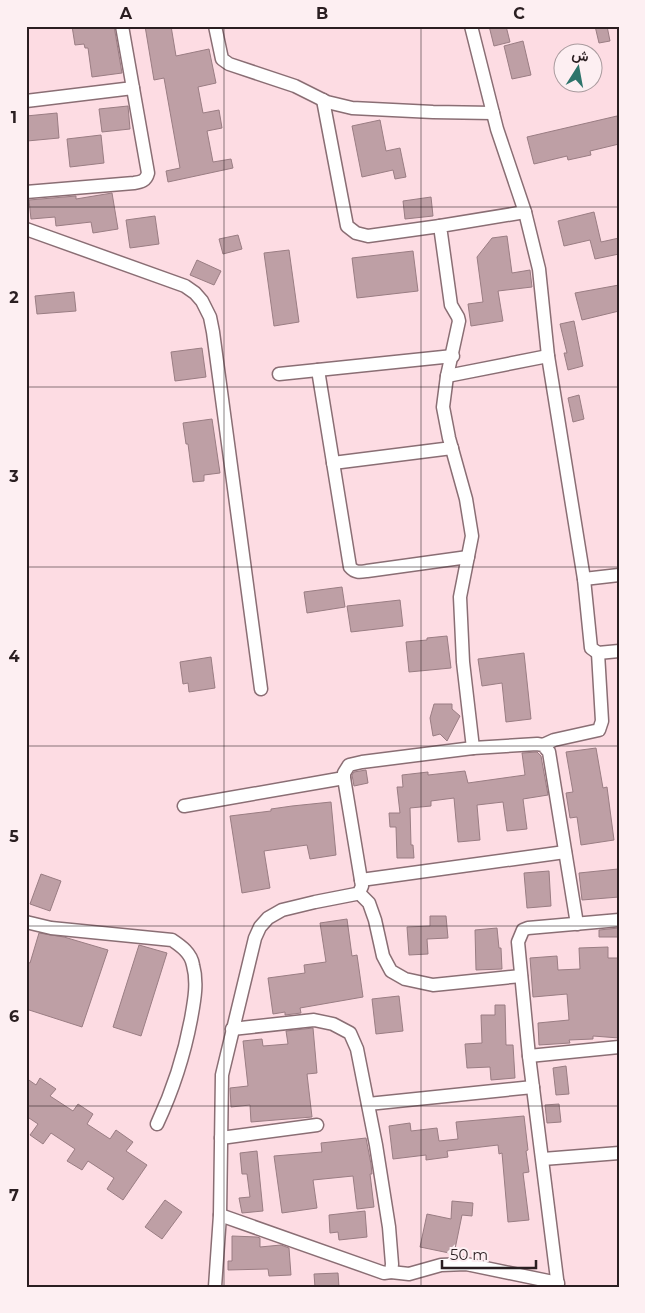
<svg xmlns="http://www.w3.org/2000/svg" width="645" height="1313" viewBox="0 0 645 1313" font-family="Montserrat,Vazirmatn,sans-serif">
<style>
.building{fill:#be9fa5;stroke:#9a7d83}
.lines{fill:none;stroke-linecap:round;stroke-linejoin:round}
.minor-casing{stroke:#8a6e74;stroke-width:15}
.minor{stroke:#fff;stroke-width:12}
.grid{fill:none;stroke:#2a1e21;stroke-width:1;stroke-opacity:0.55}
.neatline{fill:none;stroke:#2a1e21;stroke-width:2}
.grid-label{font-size:16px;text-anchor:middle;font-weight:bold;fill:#2a1e21}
</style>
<rect width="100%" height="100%" fill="#fddce3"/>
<g class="building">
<path d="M 72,26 L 114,26 L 122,73 L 92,77 L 88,48 L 85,48 L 84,44 L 75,45 Z"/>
<path d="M 145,26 L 171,26 L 176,56 L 209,49 L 216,83 L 198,87 L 203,113 L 219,110 L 222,128 L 207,131 L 213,162 L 231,159 L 233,168 L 168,182 L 166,171 L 180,168 L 164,78 L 154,80 Z"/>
<path d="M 489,26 L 506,26 L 510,42 L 494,46 Z"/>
<path d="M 595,26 L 607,26 L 610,41 L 599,43 Z"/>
<path d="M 523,41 L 531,75 L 512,79 L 504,46 Z"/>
<path d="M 128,106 L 130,129 L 102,132 L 99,109 Z"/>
<path d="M 57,113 L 59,138 L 27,141 L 26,116 Z"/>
<path d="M 617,116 L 619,123 L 619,144 L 590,151 L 591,155 L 568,160 L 567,156 L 534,164 L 527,137 Z"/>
<path d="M 380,120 L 386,151 L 400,148 L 406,177 L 395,179 L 393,170 L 362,177 L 352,126 Z"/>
<path d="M 101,135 L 104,163 L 70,167 L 67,139 Z"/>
<path d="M 112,193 L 118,229 L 93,233 L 91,222 L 56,226 L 55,217 L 31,219 L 29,200 L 76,196 L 76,199 Z"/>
<path d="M 431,197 L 433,216 L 405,219 L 403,201 Z"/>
<path d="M 594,212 L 601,242 L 619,238 L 619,254 L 595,259 L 590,240 L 564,246 L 558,221 Z"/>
<path d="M 155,216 L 159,244 L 130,248 L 126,220 Z"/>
<path d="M 238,235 L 242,249 L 223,254 L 219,239 Z"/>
<path d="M 507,236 L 512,273 L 530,270 L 532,287 L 498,291 L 503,321 L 471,326 L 468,304 L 483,302 L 477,257 L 492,238 Z"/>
<path d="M 289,250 L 299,322 L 274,326 L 264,253 Z"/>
<path d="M 413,251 L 418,291 L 357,298 L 352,258 Z"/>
<path d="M 197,260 L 221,271 L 214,285 L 190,275 Z"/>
<path d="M 619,285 L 619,311 L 582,320 L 575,293 Z"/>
<path d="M 74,292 L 76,311 L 37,314 L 35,296 Z"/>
<path d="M 574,321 L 583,366 L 568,370 L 564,353 L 567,353 L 560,324 Z"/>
<path d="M 202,348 L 206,377 L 175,381 L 171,352 Z"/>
<path d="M 579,395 L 584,419 L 573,422 L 568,398 Z"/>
<path d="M 212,419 L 220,473 L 204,475 L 204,481 L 193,482 L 188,444 L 186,444 L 183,423 Z"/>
<path d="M 342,587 L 345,607 L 307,613 L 304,592 Z"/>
<path d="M 400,600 L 403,626 L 351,632 L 347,606 Z"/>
<path d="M 447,636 L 451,668 L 409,672 L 406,642 L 427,640 L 427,638 Z"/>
<path d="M 524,653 L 531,719 L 506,722 L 502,683 L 482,686 L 478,659 Z"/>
<path d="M 211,657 L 215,688 L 189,692 L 188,683 L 183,684 L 180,662 Z"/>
<path d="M 434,704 L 452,704 L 452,709 L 460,716 L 447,741 L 440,734 L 433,736 L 430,718 Z"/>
<path d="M 596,748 L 603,788 L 607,787 L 614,840 L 581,845 L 577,817 L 570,818 L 566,793 L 573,792 L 566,752 Z"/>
<path d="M 537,752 L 541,756 L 548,795 L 523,799 L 527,829 L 507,831 L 503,802 L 477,805 L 480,840 L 458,842 L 454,798 L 431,801 L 431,806 L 410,808 L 411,845 L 413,845 L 414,858 L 397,858 L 396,827 L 390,827 L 389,813 L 400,813 L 397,787 L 403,787 L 402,775 L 428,772 L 428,775 L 465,771 L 468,783 L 525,775 L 522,753 Z"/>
<path d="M 366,770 L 368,783 L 354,786 L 352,775 L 354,772 Z"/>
<path d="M 331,802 L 336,855 L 310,859 L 307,845 L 264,851 L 270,888 L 242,893 L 230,816 L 271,811 L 271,809 L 292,806 Z"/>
<path d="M 618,869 L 619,897 L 582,900 L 579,873 Z"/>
<path d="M 549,871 L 551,906 L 527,908 L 524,873 Z"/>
<path d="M 41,874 L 61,881 L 50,911 L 30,904 Z"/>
<path d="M 430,916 L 446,916 L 448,938 L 427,939 L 428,954 L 409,955 L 407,927 L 430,926 Z"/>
<path d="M 347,919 L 352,956 L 357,955 L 363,997 L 300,1008 L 301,1013 L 285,1015 L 285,1012 L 273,1014 L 268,978 L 305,973 L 304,965 L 326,962 L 320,923 Z"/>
<path d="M 497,928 L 499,948 L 501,948 L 502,969 L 476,970 L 475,930 Z"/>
<path d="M 619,928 L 619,937 L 599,937 L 599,930 Z"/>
<path d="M 39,933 L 64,937 L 108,950 L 82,1027 L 26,1009 L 26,962 L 30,963 Z"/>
<path d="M 139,945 L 167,953 L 141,1036 L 113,1027 Z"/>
<path d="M 608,947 L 608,958 L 619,958 L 619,1038 L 593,1036 L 593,1039 L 569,1040 L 570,1043 L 539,1045 L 538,1023 L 569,1020 L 567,994 L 533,997 L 530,958 L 557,956 L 558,970 L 580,969 L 579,948 Z"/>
<path d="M 399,996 L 403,1031 L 376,1034 L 372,999 Z"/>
<path d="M 495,1005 L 505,1005 L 506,1045 L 513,1045 L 515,1078 L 491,1080 L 490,1067 L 467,1068 L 465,1044 L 482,1043 L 481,1015 L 495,1015 Z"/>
<path d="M 313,1028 L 317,1073 L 307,1074 L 312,1117 L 251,1122 L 250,1105 L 231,1107 L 230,1088 L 248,1086 L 243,1041 L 262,1039 L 263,1046 L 288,1044 L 286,1031 Z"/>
<path d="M 566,1066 L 569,1094 L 556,1095 L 553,1068 Z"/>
<path d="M 26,1078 L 36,1085 L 40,1078 L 56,1089 L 50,1096 L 73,1111 L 78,1104 L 93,1114 L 87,1124 L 110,1139 L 116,1130 L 133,1142 L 126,1151 L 147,1165 L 123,1200 L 107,1189 L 114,1178 L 88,1161 L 82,1170 L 67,1161 L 75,1149 L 51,1133 L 43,1144 L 30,1135 L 38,1124 L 26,1116 Z"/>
<path d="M 559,1104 L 561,1122 L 547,1123 L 545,1105 Z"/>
<path d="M 524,1116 L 528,1150 L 526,1151 L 529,1172 L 523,1173 L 529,1220 L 508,1222 L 502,1153 L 499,1154 L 498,1145 L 447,1151 L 448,1157 L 426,1160 L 426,1155 L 393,1159 L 389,1126 L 410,1123 L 411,1131 L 437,1128 L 439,1141 L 458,1139 L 456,1122 Z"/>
<path d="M 366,1138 L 371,1164 L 372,1174 L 370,1174 L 374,1207 L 357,1209 L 353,1176 L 313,1180 L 317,1208 L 282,1213 L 274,1156 L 322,1152 L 321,1143 Z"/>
<path d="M 257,1151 L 263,1211 L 242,1213 L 239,1198 L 250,1197 L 247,1174 L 242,1174 L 240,1153 Z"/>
<path d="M 165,1200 L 182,1212 L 162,1239 L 145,1227 Z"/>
<path d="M 452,1201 L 473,1203 L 472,1216 L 462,1215 L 454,1254 L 420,1247 L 427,1214 L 451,1219 Z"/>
<path d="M 365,1211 L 367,1237 L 339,1240 L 338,1232 L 330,1233 L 329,1215 Z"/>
<path d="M 232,1236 L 257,1237 L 260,1238 L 260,1247 L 281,1245 L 289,1248 L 291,1275 L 269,1276 L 268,1269 L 228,1270 L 228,1261 L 232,1261 Z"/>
<path d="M 338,1273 L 339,1287 L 315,1287 L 314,1274 Z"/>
</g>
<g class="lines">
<defs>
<g id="minor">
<path d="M 215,26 L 222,59 L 229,64 L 295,86 L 327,102 L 352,108 L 433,112 L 493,113"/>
<path d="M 471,26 L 497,129 L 525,212 L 539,269 L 548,356 L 584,579 L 591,648 L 598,653 L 619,651"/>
<path d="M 323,100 L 347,226 L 356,233 L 368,236 L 440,226"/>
<path d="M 26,101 L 133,88"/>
<path d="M 26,192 L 134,183 C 141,182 146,181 148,173 L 122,26"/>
<path d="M 26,229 L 185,286 L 195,293 L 202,301 L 210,317 L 213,332 L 261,689"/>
<path d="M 318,370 L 350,567 C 355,573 360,572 367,571 L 468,557"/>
<path d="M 279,374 L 453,356"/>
<path d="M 447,376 L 548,356"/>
<path d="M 333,463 L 452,448"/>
<path d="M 584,579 L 619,575"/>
<path d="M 543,745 L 554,740 L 599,730 L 602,721 L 598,653"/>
<path d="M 473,748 L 463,662 L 460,597 L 472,536 L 466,499 L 449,438 L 443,407 L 447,376 L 459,321 L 458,317 L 451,305 L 440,226 L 525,212"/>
<path d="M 184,806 L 344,778"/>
<path d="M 361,880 L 565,852"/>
<path d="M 359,893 L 369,903 L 375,920 L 383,956 L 391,971 L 405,979 L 433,985 L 521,976"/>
<path d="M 26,922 L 51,928 L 172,940 C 181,946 191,953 193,965 C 198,983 194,1002 191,1019 C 184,1056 173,1090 157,1124"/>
<path d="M 529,1056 L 619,1047"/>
<path d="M 368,1104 L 533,1087"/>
<path d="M 221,1138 L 317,1125"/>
<path d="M 543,1159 L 619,1153"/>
<path d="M 220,1215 L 384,1273 L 391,1272 L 392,1264 L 389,1227 L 376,1145 L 357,1049 L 350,1033 L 333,1024 L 314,1020 L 232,1029"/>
<path d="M 391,1272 L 409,1274 L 441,1265 L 466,1264 L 558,1283"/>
<path d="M 215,1287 L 220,1215 L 222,1075 L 255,938 L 260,927 L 268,918 L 282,910 L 315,902 L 356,894 L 359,893 L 362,886 L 344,778 L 344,773 L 349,765 L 362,762 L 473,748 L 537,744 L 543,745 L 549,752 L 577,924"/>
<path d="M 558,1287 L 529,1056 L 518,942 L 523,930 L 528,928 L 619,920"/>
</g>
</defs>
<use href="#minor" class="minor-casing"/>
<use href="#minor" class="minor"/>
</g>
<path class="grid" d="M 224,26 L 224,1287M 421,26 L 421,1287M 26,207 L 619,207M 26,387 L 619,387M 26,567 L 619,567M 26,746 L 619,746M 26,926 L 619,926M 26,1106 L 619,1106"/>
<rect width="645" height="1313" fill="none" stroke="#fdeff2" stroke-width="55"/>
<g transform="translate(578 68) rotate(11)"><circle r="24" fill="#fdeff2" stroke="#a99b9e"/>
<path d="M0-4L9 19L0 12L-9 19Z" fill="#2d746b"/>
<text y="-8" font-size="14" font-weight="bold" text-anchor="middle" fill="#2a1e21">ش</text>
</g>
<path d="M442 1260v8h94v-8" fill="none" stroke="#2a1e21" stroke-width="2.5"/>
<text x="450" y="1260" font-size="15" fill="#2a1e21" stroke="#fdeff2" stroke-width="4" paint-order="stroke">50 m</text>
<rect x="28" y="28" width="590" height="1258" class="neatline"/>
<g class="grid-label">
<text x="126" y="19">A</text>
<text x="322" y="19">B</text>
<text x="519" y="19">C</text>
<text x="14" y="123">1</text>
<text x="14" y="303">2</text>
<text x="14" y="482">3</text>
<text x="14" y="662">4</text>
<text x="14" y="842">5</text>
<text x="14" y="1022">6</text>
<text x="14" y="1201">7</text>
</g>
</svg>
